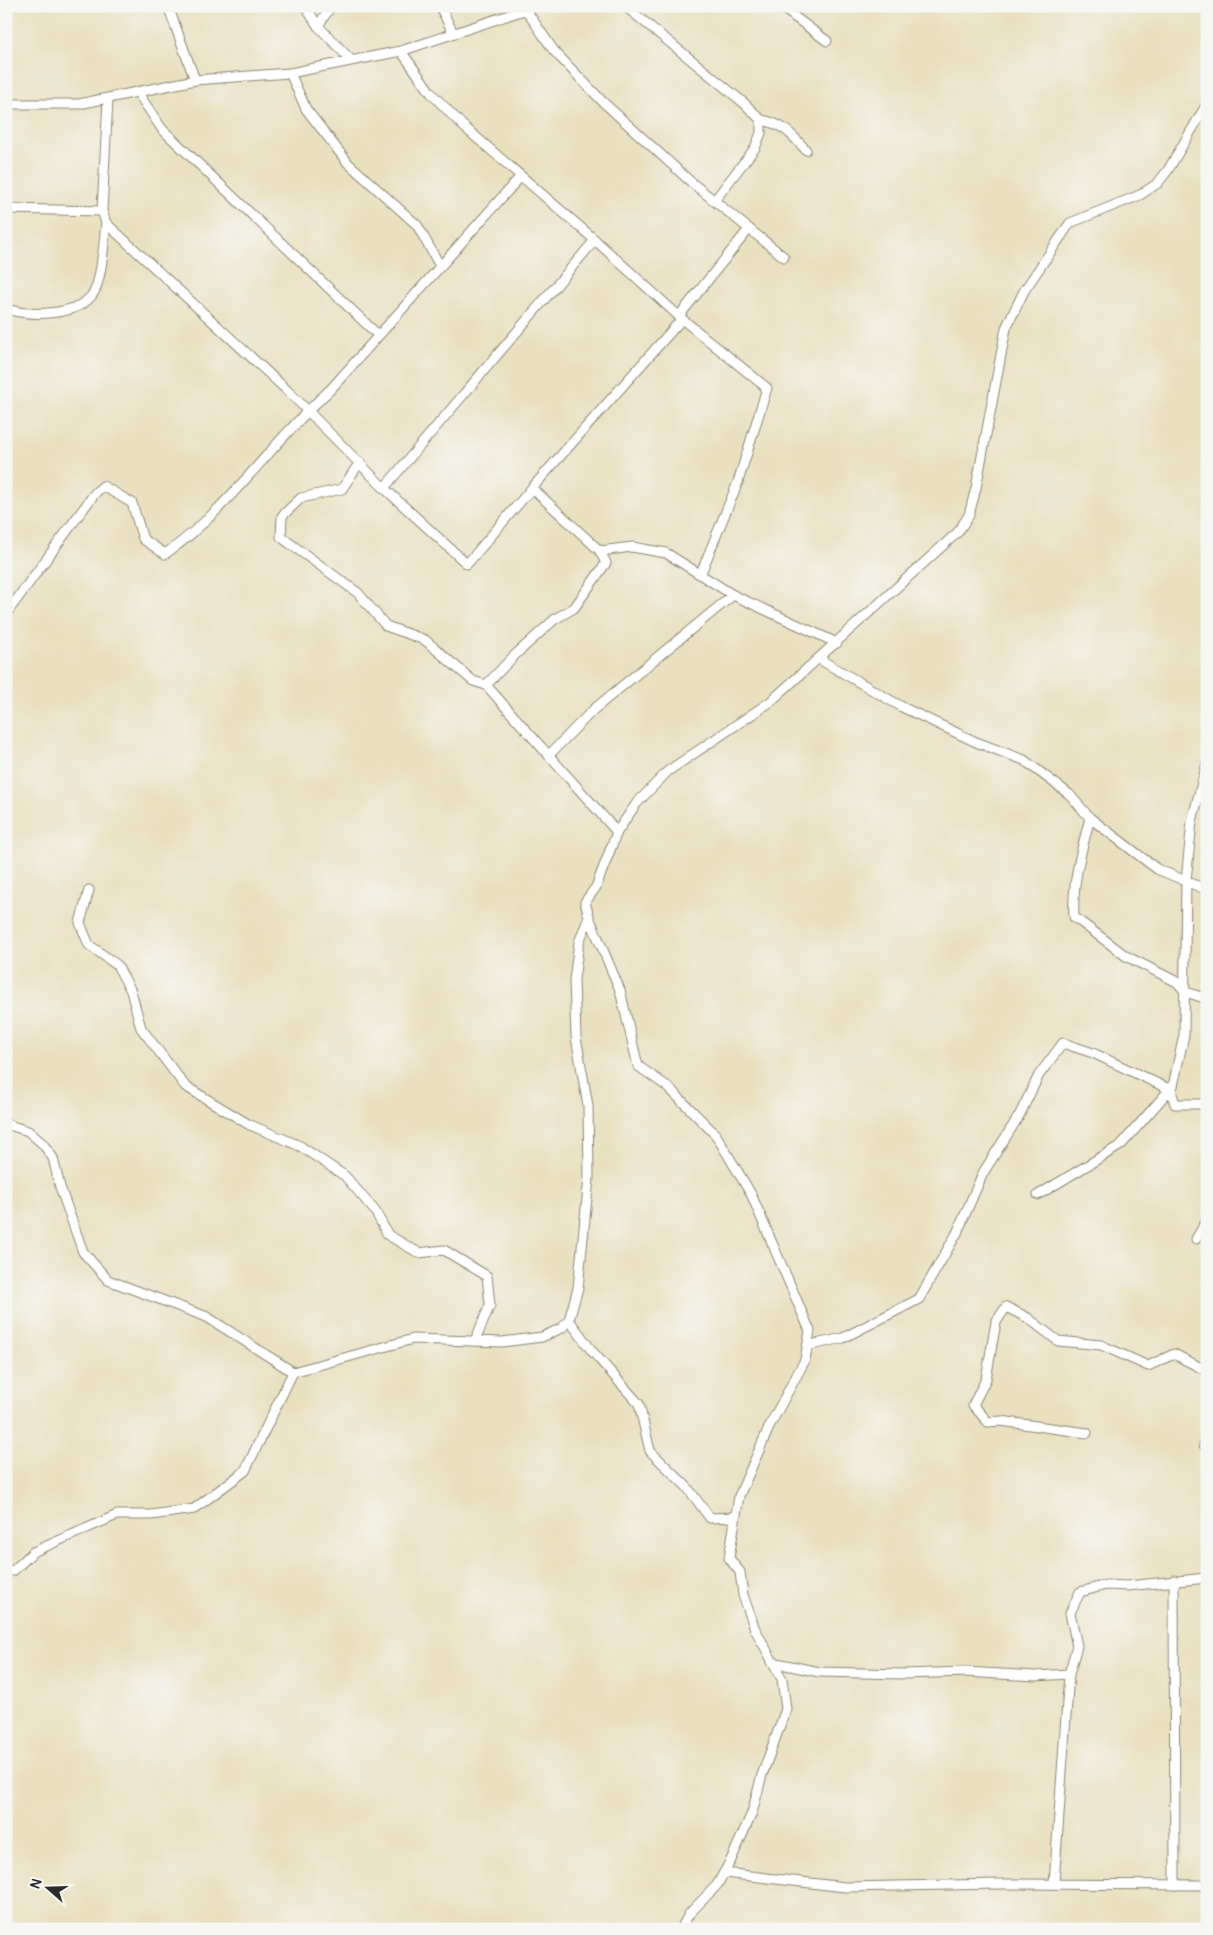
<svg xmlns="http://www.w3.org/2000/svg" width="1213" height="1935" viewBox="0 0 1213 1935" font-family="Pangolin,sans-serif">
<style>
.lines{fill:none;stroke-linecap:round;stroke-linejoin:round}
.street-casing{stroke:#8a8675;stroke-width:11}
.street{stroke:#fff;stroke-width:9}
</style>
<rect width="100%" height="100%" fill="#f6f6f2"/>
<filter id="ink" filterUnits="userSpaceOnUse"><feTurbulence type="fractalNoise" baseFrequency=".02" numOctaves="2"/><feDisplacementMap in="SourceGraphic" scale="10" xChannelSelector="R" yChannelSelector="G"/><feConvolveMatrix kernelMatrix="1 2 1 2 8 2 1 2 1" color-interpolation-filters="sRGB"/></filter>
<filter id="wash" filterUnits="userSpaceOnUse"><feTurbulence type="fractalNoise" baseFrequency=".0096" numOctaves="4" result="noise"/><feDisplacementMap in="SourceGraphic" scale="20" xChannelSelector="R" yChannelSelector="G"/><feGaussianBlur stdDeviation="1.12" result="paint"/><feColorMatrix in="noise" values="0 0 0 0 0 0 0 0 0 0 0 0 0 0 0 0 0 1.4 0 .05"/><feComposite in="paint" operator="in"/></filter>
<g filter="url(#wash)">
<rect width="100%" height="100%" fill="#e9e0bf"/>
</g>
<g filter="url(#ink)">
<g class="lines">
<defs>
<g id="street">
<path d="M 168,6 L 195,80"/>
<path d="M 305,6 L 318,26 L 351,60"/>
<path d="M 440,6 L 453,33"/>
<path d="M 625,6 L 744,103 L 761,120 L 761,133 L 755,148 L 714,201"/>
<path d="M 780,6 L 827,41"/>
<path d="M 526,10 L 554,51 L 603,102 L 691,182 L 784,257"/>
<path d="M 318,26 L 331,6"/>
<path d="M 401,51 L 431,93 L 462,125 L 595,240 L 682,319 L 767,388 L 738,482 L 701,573"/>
<path d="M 290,73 L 306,109 L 348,163 L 417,225 L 440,266"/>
<path d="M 138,93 L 162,129 L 378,335"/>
<path d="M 108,100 L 102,211 L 106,223 L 291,394 L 384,488 L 467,564 L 532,488"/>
<path d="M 6,104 L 79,104 L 195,80 L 290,73 L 401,51 L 536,6"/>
<path d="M 761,120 C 784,124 791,134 806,150"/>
<path d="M 6,209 L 102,211"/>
<path d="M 6,309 C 29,316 80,317 94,292 C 102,278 104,240 106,223"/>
<path d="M 679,316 L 749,229"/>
<path d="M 682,319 L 532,488 L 600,551 L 632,547 L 666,553 L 733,595 L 837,643"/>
<path d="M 360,462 L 342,489 L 301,498 L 282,516 L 281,537 L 358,593 L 386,626 L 425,640 L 473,681 L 486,685 L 617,832"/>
<path d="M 384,488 L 595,240"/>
<path d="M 6,614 L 95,493 L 103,486 L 132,503 L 143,539 L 165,554 C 229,510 272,441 330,390 L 521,176"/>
<path d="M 819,659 L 902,707 L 976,742 L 1024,760 L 1069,794 L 1090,818 L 1157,869 L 1207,890"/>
<path d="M 486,685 L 515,655 L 555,619 L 574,608 L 606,563 L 600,551"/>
<path d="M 549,755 L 593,710 L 733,595"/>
<path d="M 1090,818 C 1081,852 1072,882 1074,917 L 1126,956 L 1177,982 L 1186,992 L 1207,999"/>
<path d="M 89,890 L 80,923 L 89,945 L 117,965 L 131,991 L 141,1028 L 185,1086 L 248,1124 L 300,1146 L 345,1176 L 375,1211 L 388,1235 L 419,1253 L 444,1250 L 487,1276 L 490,1305 L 475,1341"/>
<path d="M 589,917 L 620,990 L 638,1066 L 668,1087 L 716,1135 L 751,1194 L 810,1331 L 805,1360 L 771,1423 L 739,1496 L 729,1558 L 740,1572 L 743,1595 L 755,1629 L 782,1679 L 786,1709 L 762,1775 L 752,1813 L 731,1860 L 717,1885 L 689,1914 L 681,1929"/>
<path d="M 6,1124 L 28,1131 L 43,1144 L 53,1158 L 60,1187 L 83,1252 L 108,1280 L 207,1317 L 293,1372"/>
<path d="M 1038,1195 L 1121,1145 L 1173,1086 L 1184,1035 L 1186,881 L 1192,821 L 1207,764"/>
<path d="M 1196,1239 L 1207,1220"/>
<path d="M 569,1320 L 592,1351 L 639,1404 L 650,1451 L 687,1487 L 710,1518 L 735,1517"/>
<path d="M 807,1346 L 843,1338 L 919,1299 L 957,1233 L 983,1173 L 1019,1116 L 1039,1075 L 1063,1043 L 1093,1053 L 1171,1090 L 1175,1104 L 1207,1104"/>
<path d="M 1087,1433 L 1001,1421 L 988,1422 L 973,1405 L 986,1379 L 996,1322 L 1006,1307 L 1028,1318 L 1058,1341 L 1101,1345 L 1148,1366 L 1174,1354 L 1207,1371"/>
<path d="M 1207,1437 L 1204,1445 L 1207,1447"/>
<path d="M 6,1570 L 13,1571 L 33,1552 L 117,1515 L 151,1515 L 194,1509 L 245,1471 L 293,1372 L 413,1339 L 502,1342 L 542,1337 L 562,1328 L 569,1320 L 578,1288 L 589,1178 L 588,1106 L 576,1037 L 574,980 L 579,942 L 589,917 L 585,902 L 596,887 L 617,832 L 636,804 L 668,771 L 770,702 L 958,532 L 969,515 L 976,488 L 1006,328 L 1024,291 L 1070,223 L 1140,195 L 1158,183 L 1168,170 L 1207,104"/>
<path d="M 1174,1580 L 1175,1885"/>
<path d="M 772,1662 L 819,1672 L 905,1674 L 965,1672 L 1035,1676 L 1069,1674 L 1077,1646 L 1070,1613 L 1080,1592 L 1106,1585 L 1127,1586 L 1207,1578"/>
<path d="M 724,1873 L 845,1887 L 1000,1884 L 1207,1885"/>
<path d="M 1054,1884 L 1069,1674"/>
</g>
</defs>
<use href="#street" class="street-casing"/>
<use href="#street" class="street"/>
</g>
</g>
<rect width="1213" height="1935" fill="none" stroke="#f6f6f2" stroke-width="25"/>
<g transform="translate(48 1888) rotate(290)" stroke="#f6f6f2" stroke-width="4" paint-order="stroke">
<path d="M0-4L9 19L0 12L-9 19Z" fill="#2b2b2b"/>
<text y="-8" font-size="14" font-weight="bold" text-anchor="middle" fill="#2b2b2b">N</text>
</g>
</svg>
